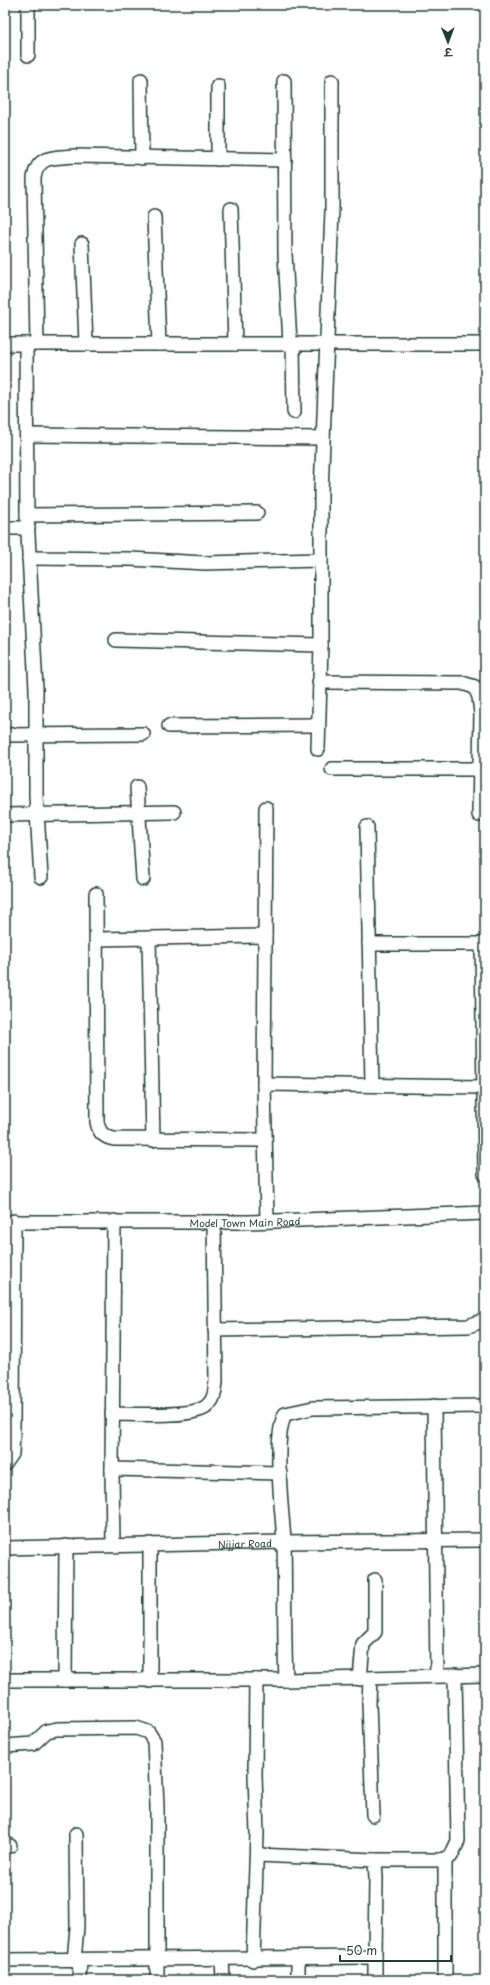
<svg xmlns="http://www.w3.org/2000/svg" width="490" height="1985" viewBox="0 0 490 1985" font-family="'Playpen Sans','Playpen Sans Deva',sans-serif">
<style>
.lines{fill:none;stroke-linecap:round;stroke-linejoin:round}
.street-casing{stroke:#1f3d34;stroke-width:16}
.street{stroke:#fff;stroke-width:13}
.labels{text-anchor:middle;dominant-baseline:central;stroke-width:3;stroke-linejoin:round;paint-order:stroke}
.street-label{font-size:10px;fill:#1f3d34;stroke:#fff}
</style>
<rect width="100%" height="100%" fill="#fff"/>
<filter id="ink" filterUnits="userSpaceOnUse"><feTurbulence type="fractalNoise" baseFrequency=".025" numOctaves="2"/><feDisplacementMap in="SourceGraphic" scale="8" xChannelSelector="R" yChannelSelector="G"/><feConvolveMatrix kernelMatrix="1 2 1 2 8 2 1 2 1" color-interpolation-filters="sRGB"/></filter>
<g filter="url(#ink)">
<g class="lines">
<defs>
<g id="street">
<path d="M 28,55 L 28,5"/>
<path d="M 141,80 L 142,158"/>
<path d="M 284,81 L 285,254 L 290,343"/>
<path d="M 218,86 L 218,159"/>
<path d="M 231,209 L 235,344"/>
<path d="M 154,217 L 159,344"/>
<path d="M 82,244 L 86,344"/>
<path d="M 293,343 L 294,412"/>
<path d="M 5,344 L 485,344"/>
<path d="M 26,344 L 27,515 L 36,689 L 36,796 L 41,877"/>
<path d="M 37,344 L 34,178 C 38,154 55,158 75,156 L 285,160"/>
<path d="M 27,435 L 323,438"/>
<path d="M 27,515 L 257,513"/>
<path d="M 5,528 L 28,528"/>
<path d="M 29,558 L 130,559 L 205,563 L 321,560"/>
<path d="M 116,640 L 321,645"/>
<path d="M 319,682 L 462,683 L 475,687 L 479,697 L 481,713 L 479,815"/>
<path d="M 169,726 L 318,725"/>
<path d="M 5,735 L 143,734"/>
<path d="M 318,749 L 321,645 L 321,493 L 332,210 L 332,81"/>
<path d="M 332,769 L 480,769"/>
<path d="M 137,787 L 143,879"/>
<path d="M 266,808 L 264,1084 L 267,1221"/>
<path d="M 5,815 L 174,812"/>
<path d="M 367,827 L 372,1085"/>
<path d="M 96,894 L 97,1122 C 99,1133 104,1137 114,1139 L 264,1140"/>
<path d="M 149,938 L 153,1140"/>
<path d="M 97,939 L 265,936"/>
<path d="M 369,944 L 485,944"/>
<path d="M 482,944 L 485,1174"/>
<path d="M 264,1084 L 483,1087"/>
<path id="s1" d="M 5,1222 L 249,1222 L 485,1213"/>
<path d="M 215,1330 L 468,1326 L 485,1320"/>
<path d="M 434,1406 L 437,1675"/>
<path d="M 112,1414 C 132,1414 194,1418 207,1406 C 215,1399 215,1390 216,1381 L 214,1222"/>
<path d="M 5,1464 L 12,1454 L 13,1432 L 14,1221"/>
<path d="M 112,1469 L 280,1473"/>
<path d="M 113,1545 L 112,1469 L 114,1221"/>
<path id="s2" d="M 5,1548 L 284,1542 L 485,1540"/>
<path d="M 360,1679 L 363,1644 L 375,1632 L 375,1580"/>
<path d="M 370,1679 L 369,1703 L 373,1815"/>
<path d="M 5,1680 L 286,1680 L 485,1675"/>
<path d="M 65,1680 L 66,1546"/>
<path d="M 286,1680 C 284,1634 285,1587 284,1540 C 282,1511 273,1438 285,1414 L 313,1408 L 485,1406"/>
<path d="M 150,1681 L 150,1544"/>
<path d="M 5,1746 L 33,1744 L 47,1731 L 57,1729 L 136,1728 L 148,1732 L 154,1741 L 157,1806 L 157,1980"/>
<path d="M 5,1846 L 10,1846"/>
<path d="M 375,1860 L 445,1860 L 445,1980"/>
<path d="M 441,1860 L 451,1856 L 458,1841 L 455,1675"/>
<path d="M 298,1958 L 298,1980"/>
<path d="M 222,1959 L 223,1980"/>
<path d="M 5,1960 L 375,1957 L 376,1878 L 375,1860 L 257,1855"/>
<path d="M 253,1960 L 257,1834 L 255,1776 L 256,1680"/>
<path d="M 74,1961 L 77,1927 L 76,1834"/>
<path d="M 79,1980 L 80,1961"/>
<path d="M 375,1980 L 375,1957"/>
</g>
</defs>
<use href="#street" class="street-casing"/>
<use href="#street" class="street"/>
</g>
</g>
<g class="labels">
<g class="street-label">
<text stroke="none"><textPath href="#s1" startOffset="240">Model Town Main Road</textPath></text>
<text stroke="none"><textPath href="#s2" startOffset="240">Nijjar Road</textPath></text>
</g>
</g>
<rect width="490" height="1985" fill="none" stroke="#fff" stroke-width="20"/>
<rect x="10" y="10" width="470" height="1965" fill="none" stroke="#1f3d34" stroke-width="1.5" filter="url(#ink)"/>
<g transform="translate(448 42) rotate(179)" stroke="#ffffff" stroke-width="3" paint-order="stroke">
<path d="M0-3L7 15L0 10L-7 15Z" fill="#1f3d34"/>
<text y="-6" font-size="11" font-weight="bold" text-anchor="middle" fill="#1f3d34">उ</text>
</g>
<path d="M340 1955v6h111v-6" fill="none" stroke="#1f3d34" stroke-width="2"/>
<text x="346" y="1955" font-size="12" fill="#1f3d34" stroke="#ffffff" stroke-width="3" paint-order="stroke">50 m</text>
</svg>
